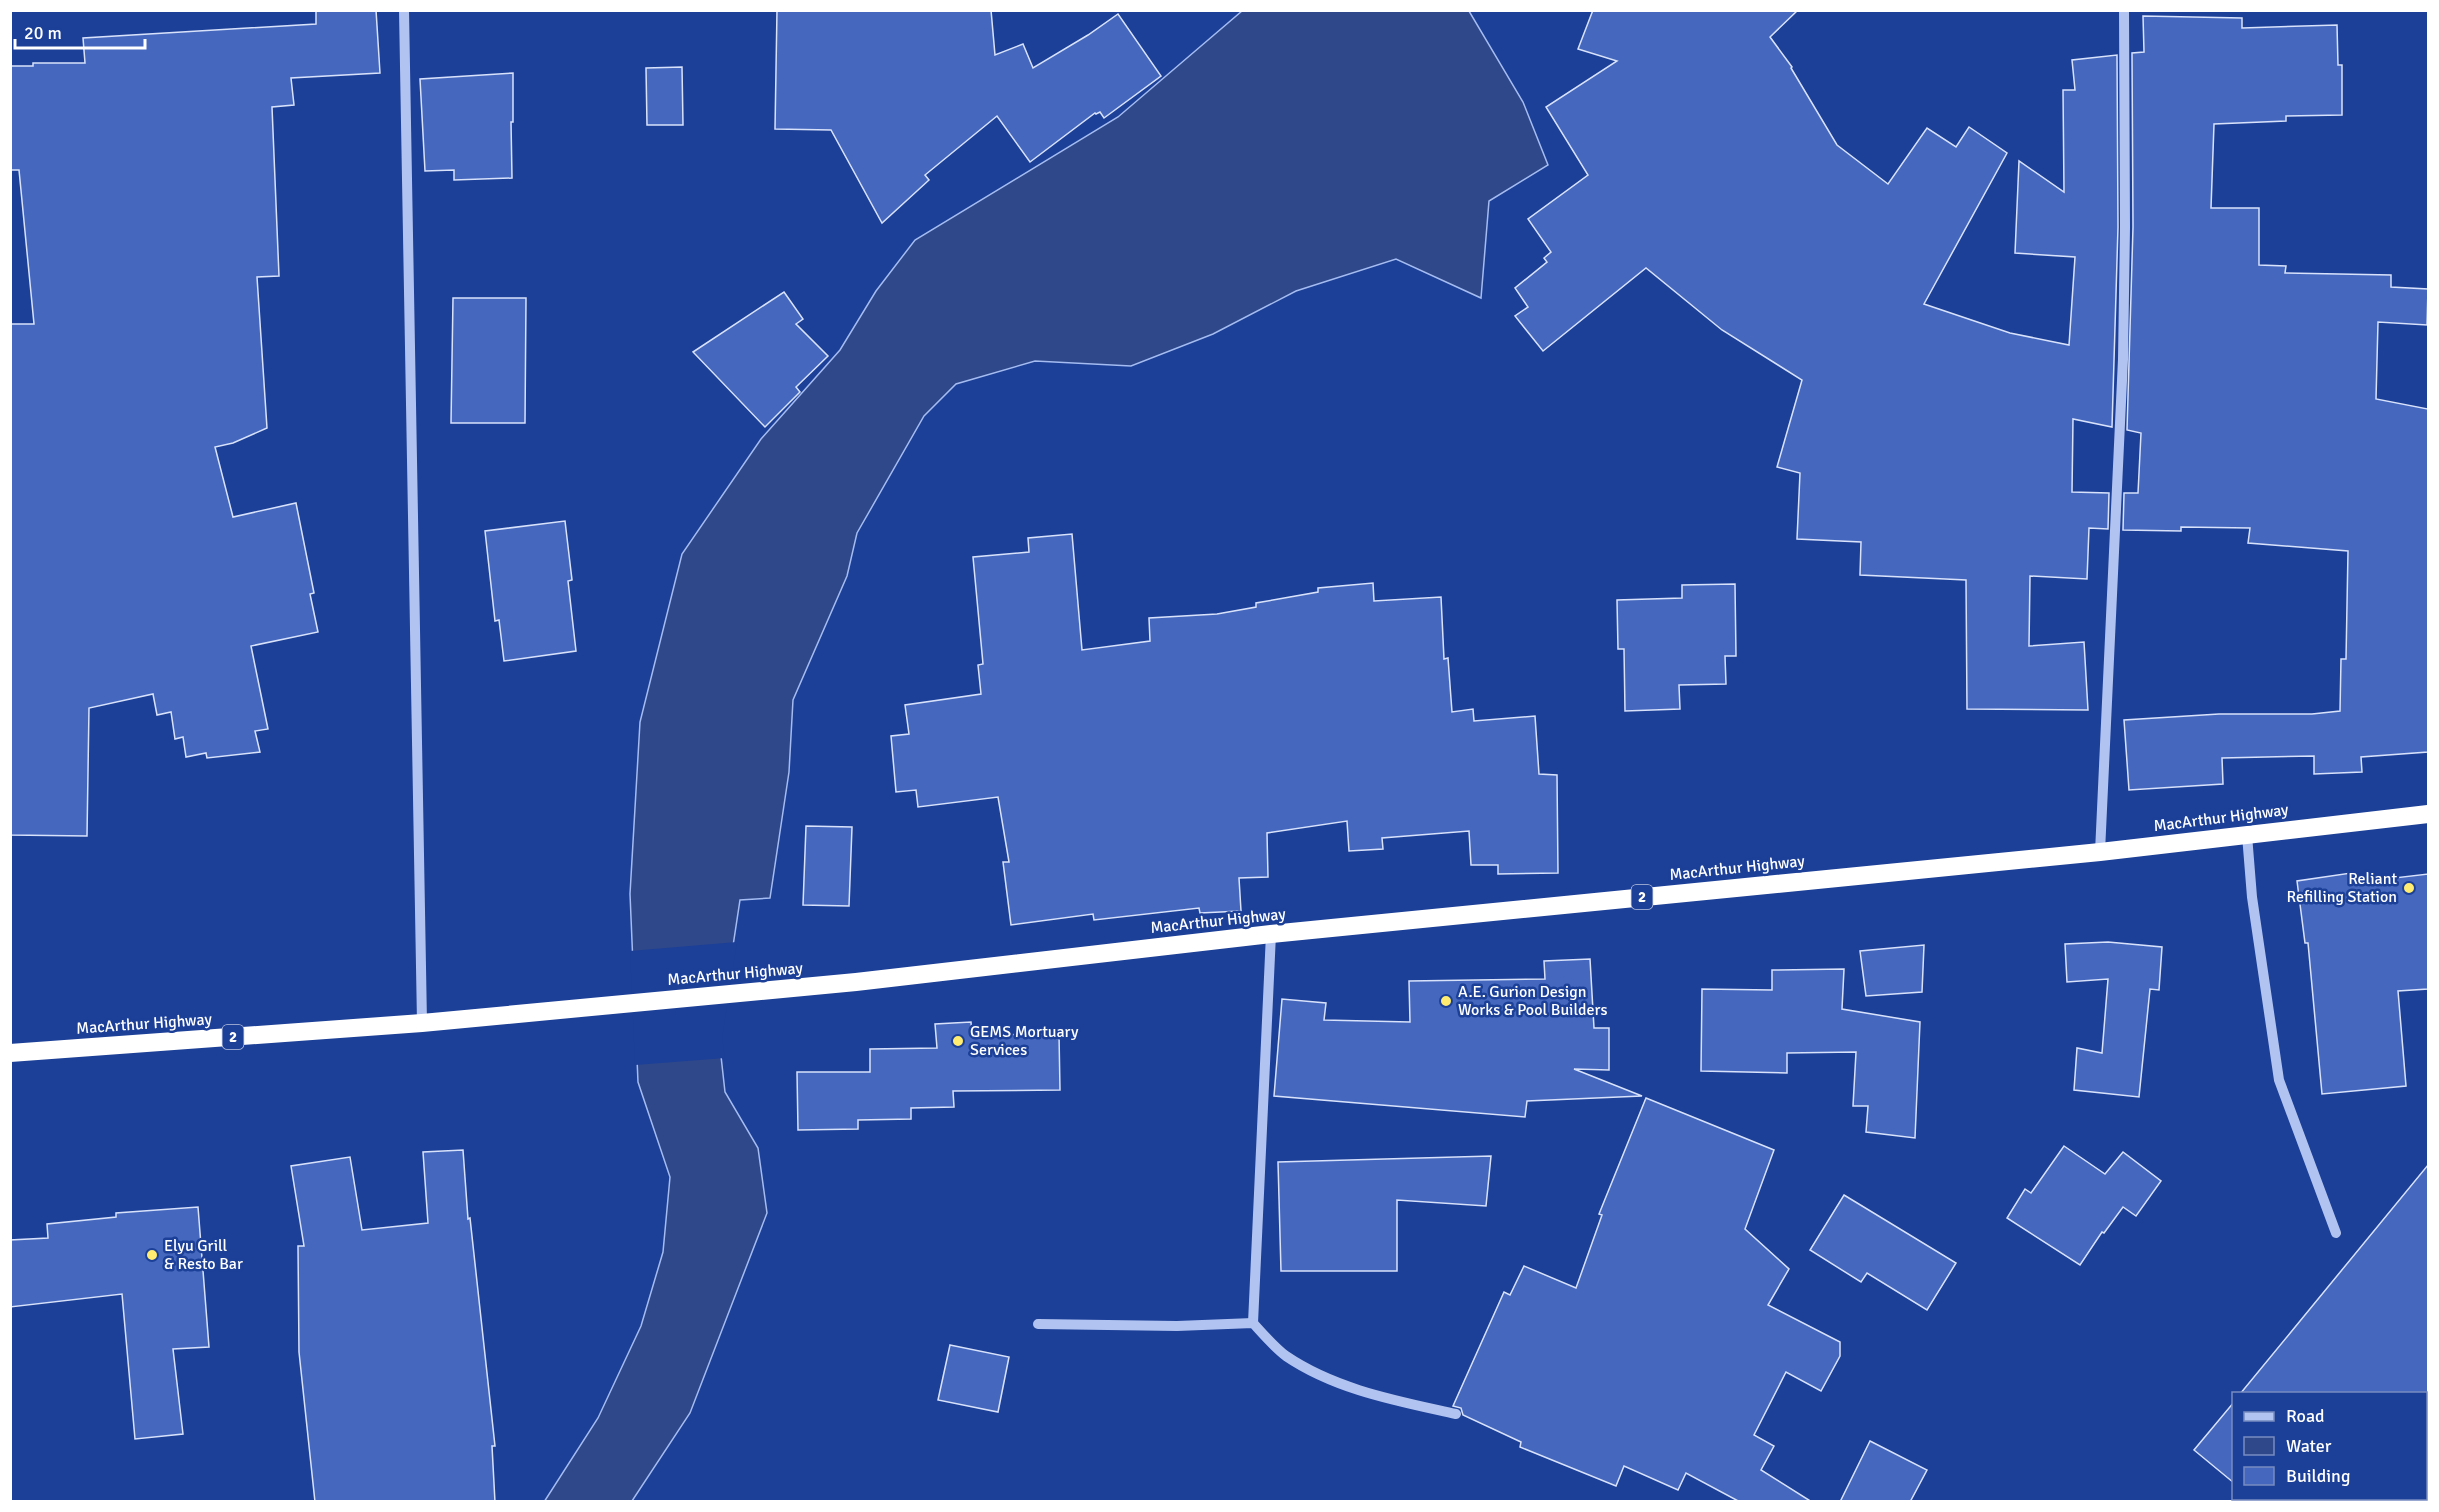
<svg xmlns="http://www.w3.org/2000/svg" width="2439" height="1512" viewBox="0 0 2439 1512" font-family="Signika,sans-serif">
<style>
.water{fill:#2e488a;stroke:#a4bcf1;stroke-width:1.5}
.pier{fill:#1c3f97}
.building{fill:#4568be;stroke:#d8e2fb;stroke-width:1.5}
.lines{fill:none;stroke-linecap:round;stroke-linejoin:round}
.minor{stroke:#b1c3f0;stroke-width:10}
.highway{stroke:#fff;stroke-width:18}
.poi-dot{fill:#ffec70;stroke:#1c3f97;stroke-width:2}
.labels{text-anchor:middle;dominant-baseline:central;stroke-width:5;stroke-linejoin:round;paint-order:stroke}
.shield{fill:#1c3f97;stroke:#bbc5e0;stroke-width:1.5}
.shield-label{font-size:15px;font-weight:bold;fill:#fff}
.street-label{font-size:16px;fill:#fff;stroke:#1c3f97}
.poi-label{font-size:16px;fill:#fff;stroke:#1c3f97;text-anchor:start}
</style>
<rect width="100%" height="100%" fill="#1c3f97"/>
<path class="water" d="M 1242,11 L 1469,11 L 1523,102 L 1548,165 L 1489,201 L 1481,298 L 1396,259 L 1296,291 L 1213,334 L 1131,366 L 1035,361 L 956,384 L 924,416 L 857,533 L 847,576 L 793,700 L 789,772 L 770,898 L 740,900 L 719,1038 L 725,1092 L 758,1148 L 767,1213 L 690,1413 L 632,1501 L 544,1502 L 598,1418 L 641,1326 L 663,1252 L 670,1177 L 638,1082 L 630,894 L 640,722 L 682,554 L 761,439 L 840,350 L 876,291 L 915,240 L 1118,117 Z"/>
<path class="pier" d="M 737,942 L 722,1038 L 725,1058 L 635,1065 L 630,951 Z"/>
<g class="building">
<path d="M 316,10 L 376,10 L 380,73 L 291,78 L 294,105 L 272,107 L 279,276 L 257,277 L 267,428 L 233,443 L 215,447 L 233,517 L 296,503 L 314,593 L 310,594 L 318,632 L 251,646 L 268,729 L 255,731 L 260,752 L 207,758 L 206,753 L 186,757 L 183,737 L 175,739 L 171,712 L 157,715 L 153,694 L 89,708 L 87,836 L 10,835 L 10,324 L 34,324 L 19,170 L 10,170 L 10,66 L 33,66 L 33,63 L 85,63 L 83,38 L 316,24 Z"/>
<path d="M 777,10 L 991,10 L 995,55 L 1023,44 L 1033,68 L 1088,35 L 1118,14 L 1161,76 L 1104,118 L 1100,112 L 1096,114 L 1095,113 L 1030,162 L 997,116 L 925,175 L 929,180 L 882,223 L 831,130 L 775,129 Z"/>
<path d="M 1593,10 L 1798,10 L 1770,37 L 1792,67 L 1791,68 L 1837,145 L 1888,184 L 1927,128 L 1956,147 L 1969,127 L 2007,153 L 1924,304 L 2010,333 L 2069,345 L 2075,257 L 2015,253 L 2019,161 L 2064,192 L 2063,90 L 2075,90 L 2072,60 L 2117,55 L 2118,227 L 2112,427 L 2073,419 L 2072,492 L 2109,493 L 2108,529 L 2089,528 L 2087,579 L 2030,576 L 2029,646 L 2084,642 L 2088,710 L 1967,709 L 1966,580 L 1860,575 L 1861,542 L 1797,539 L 1800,473 L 1777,467 L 1802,380 L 1722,330 L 1646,268 L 1543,351 L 1515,316 L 1528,307 L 1515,288 L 1547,262 L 1544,258 L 1551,252 L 1528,219 L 1588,175 L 1546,107 L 1617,61 L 1578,49 Z"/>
<path d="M 2143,16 L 2242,18 L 2242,28 L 2337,25 L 2338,65 L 2342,65 L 2342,115 L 2286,116 L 2286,121 L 2214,124 L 2211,208 L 2259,208 L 2259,265 L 2286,266 L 2285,273 L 2391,275 L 2391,287 L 2428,289 L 2427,325 L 2378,322 L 2376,399 L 2428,409 L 2428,752 L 2361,757 L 2362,772 L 2314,774 L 2314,756 L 2222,758 L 2223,784 L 2129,790 L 2124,720 L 2219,714 L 2312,714 L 2340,711 L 2341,659 L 2346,659 L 2348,551 L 2248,543 L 2250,528 L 2181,527 L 2181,531 L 2123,530 L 2124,493 L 2138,493 L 2141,433 L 2127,430 L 2133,227 L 2132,53 L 2144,52 Z"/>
<path d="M 682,67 L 683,125 L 647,125 L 646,68 Z"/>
<path d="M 513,73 L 513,122 L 511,122 L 512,178 L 454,180 L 454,170 L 425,171 L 420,79 Z"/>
<path d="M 784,292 L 803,319 L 796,324 L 828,356 L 796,387 L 800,392 L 765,427 L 693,352 Z"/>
<path d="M 453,298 L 526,298 L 525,423 L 451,423 Z"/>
<path d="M 565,521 L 572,580 L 568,581 L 576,651 L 504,661 L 499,620 L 495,621 L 485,531 Z"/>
<path d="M 1072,534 L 1082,650 L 1150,641 L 1149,618 L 1217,614 L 1256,607 L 1256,603 L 1318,592 L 1318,588 L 1373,583 L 1374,601 L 1441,597 L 1444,659 L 1448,658 L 1452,712 L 1473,709 L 1474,721 L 1535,716 L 1539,774 L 1557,775 L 1558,873 L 1498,874 L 1498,865 L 1471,865 L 1469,831 L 1382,838 L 1383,849 L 1349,851 L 1347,821 L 1267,833 L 1268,877 L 1239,878 L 1241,911 L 1200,913 L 1199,908 L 1094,920 L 1093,914 L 1011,925 L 1003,862 L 1009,862 L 998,797 L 918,807 L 916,790 L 896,792 L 891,736 L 909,734 L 905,705 L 981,694 L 978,665 L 983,664 L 973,557 L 1029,552 L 1028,538 Z"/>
<path d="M 1735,584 L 1736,656 L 1725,656 L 1726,684 L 1679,685 L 1680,709 L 1625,711 L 1624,649 L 1618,649 L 1617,600 L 1682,598 L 1682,585 Z"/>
<path d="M 806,826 L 852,827 L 849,906 L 803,905 Z"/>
<path d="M 2351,873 L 2352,883 L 2428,874 L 2428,989 L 2398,991 L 2406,1086 L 2322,1094 L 2308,943 L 2305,943 L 2297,881 Z"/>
<path d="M 2108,942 L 2162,947 L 2159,990 L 2150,989 L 2139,1097 L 2074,1090 L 2077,1048 L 2102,1053 L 2108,979 L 2067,982 L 2065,944 Z"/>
<path d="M 1924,945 L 1922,992 L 1866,996 L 1860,951 Z"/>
<path d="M 1590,959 L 1594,1028 L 1609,1028 L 1609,1070 L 1574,1069 L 1642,1096 L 1527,1101 L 1525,1117 L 1274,1096 L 1282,999 L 1326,1003 L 1324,1020 L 1410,1022 L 1409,981 L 1545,979 L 1544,961 Z"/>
<path d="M 1844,969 L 1842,1009 L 1920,1022 L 1915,1138 L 1866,1132 L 1868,1106 L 1853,1106 L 1856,1052 L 1787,1053 L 1787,1073 L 1701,1071 L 1702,989 L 1772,990 L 1772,970 Z"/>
<path d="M 971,1022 L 972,1035 L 1059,1034 L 1060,1090 L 953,1091 L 954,1107 L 911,1108 L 911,1119 L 858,1120 L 858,1129 L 798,1130 L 797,1072 L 870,1072 L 870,1049 L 937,1048 L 935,1024 Z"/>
<path d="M 1646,1098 L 1774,1150 L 1745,1229 L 1789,1269 L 1768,1305 L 1840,1342 L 1840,1356 L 1821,1391 L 1786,1372 L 1754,1435 L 1774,1446 L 1761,1470 L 1812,1502 L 1740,1502 L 1686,1473 L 1678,1490 L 1624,1466 L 1616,1486 L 1520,1447 L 1521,1442 L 1463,1415 L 1461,1408 L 1453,1406 L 1504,1292 L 1510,1295 L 1524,1266 L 1576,1288 L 1602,1215 L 1599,1214 Z"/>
<path d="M 2064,1146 L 2105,1174 L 2123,1152 L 2161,1181 L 2136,1216 L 2123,1207 L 2104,1233 L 2102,1232 L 2080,1265 L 2007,1218 L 2025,1189 L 2031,1193 Z"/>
<path d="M 463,1150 L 468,1219 L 470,1218 L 495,1446 L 492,1446 L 495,1502 L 315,1502 L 299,1352 L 298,1246 L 304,1246 L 291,1166 L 350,1157 L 362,1230 L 428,1223 L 423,1152 Z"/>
<path d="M 1491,1156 L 1486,1206 L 1397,1200 L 1397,1271 L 1281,1271 L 1278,1162 Z"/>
<path d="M 2428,1165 L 2428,1394 L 2240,1394 L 2291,1332 Z"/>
<path d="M 1844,1195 L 1956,1263 L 1927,1310 L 1867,1273 L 1861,1282 L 1810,1250 Z"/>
<path d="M 198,1207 L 209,1347 L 173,1349 L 183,1434 L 135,1439 L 122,1294 L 10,1307 L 10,1240 L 48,1238 L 47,1224 L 116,1217 L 116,1213 Z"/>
<path d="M 950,1345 L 1009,1357 L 998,1412 L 938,1400 Z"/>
<path d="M 2234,1402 L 2234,1483 L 2194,1450 Z"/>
<path d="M 1870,1441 L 1927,1470 L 1910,1502 L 1840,1502 Z"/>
</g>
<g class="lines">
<g class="minor">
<path d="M 404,10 L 422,1023"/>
<path d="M 2247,835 L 2252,897 L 2279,1080 L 2336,1233"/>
<path d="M 2100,852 L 2123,359 L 2125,227 L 2124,10"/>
<path d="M 1253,1323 L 1271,934"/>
<path d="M 1038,1324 L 1177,1326 L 1253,1323 C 1263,1334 1274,1347 1286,1356 C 1336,1390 1398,1401 1456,1414"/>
</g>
<path class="highway" d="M 10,1053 L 422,1023 L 856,982 L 1271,934 L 2100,852 L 2428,814"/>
</g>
<g class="poi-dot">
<circle cx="2409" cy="888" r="6"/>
<circle cx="1446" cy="1001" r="6"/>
<circle cx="958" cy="1041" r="6"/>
<circle cx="152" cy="1255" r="6"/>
</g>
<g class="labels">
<g class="shield">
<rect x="1631.5" y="885" width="21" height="24" rx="4.5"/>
<rect x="222.5" y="1025" width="21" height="24" rx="4.5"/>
</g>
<g class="shield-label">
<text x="1642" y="897">2</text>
<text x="233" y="1037">2</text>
</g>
<g class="street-label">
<text transform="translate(2221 818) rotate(-7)">MacArthur Highway</text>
<text transform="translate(1737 868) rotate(-6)">MacArthur Highway</text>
<text transform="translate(1218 921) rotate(-6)">MacArthur Highway</text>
<text transform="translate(735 974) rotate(-5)">MacArthur Highway</text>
<text transform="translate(144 1024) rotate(-4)">MacArthur Highway</text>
</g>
<g class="poi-label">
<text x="2397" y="879" text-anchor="end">Reliant<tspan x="2397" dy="18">Refilling Station</tspan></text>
<text x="1458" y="992">A.E. Gurion Design<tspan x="1458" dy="18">Works &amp; Pool Builders</tspan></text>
<text x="970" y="1032">GEMS Mortuary<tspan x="970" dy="18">Services</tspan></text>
<text x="164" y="1246">Elyu Grill<tspan x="164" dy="18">&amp; Resto Bar</tspan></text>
</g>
</g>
<rect width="2439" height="1512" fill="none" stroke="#ffffff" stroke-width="24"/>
<rect x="2232" y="1392" width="195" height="108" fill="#1c3f97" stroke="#778cc1" stroke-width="1.5"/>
<rect x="2244" y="1412" width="30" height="9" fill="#b1c3f0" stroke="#778cc1" stroke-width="1.5"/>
<text x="2286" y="1422" font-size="18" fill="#ffffff">Road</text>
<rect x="2244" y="1437" width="30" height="18" fill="#2e488a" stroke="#778cc1" stroke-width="1.5"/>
<text x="2286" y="1452" font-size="18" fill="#ffffff">Water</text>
<rect x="2244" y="1467" width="30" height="18" fill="#4568be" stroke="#778cc1" stroke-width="1.5"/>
<text x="2286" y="1482" font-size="18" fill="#ffffff">Building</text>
<path d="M15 39v9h130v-9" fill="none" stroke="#ffffff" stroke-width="3"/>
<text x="24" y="39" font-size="18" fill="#ffffff" stroke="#1c3f97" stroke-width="4.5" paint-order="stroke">20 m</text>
</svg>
